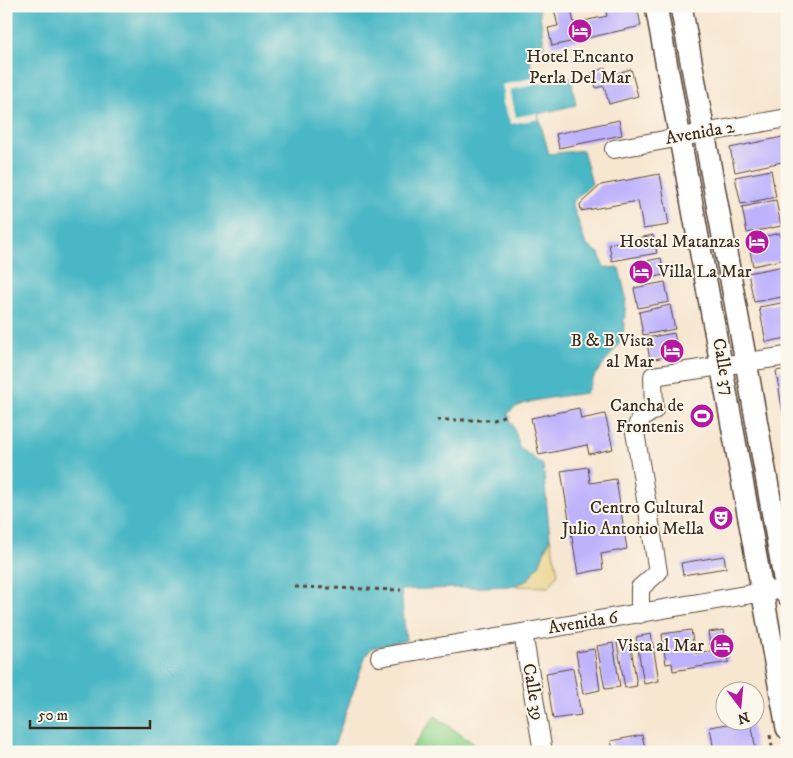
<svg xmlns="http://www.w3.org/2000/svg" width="793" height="758" viewBox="0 0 793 758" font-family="'IM FELL DW Pica',serif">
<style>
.green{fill:#93d48c;stroke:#677f55}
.sand{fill:#eeda9e;stroke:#94825e}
.water{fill:#49b7c5;stroke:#427072}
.pier{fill:#f7e6d0}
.building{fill:#beb2fd}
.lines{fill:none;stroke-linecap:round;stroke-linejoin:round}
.minor-casing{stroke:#574639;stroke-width:20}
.major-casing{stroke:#574639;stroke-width:24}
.path{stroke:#574639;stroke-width:3;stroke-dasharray:4 4;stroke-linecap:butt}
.minor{stroke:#fff;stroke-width:18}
.major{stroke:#fff;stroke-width:21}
.labels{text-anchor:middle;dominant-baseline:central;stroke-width:4;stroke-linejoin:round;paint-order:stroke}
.poi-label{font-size:18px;fill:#3b2a1e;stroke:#fbf7ec;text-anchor:end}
.street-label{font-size:18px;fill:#3b2a1e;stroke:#fbf7ec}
</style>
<rect width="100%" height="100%" fill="#fbf7ec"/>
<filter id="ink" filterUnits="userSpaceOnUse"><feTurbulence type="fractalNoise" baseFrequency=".02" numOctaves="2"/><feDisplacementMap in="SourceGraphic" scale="10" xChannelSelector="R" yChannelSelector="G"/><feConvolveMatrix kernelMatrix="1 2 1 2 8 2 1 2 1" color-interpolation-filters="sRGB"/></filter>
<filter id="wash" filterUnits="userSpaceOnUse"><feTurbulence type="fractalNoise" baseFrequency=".0096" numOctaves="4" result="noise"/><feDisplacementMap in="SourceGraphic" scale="20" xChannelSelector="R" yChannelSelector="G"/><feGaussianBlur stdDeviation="1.12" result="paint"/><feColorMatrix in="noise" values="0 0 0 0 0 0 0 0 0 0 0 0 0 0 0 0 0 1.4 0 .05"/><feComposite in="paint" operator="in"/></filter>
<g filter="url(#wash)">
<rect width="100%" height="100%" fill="#f7e6d0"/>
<path class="green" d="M 435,716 L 474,744 L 468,752 L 409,752 Z"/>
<path class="sand" d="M 550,538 L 558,573 L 549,587 L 511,586 L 527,581 L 539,565 Z"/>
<path class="water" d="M 6,6 L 539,6 L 544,46 L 529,53 L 534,85 L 571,78 L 576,105 L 538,114 L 549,154 L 583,150 L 592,184 L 572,202 L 586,245 L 599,253 L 604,267 L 619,268 L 626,297 L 623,339 L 595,375 L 586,393 C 569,396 516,399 508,414 C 512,426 518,435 519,447 L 543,465 L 550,538 L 539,565 L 527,581 L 511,586 L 401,590 L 406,640 L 372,648 L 366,655 L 332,752 L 6,752 Z"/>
<path class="pier" d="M 532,78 L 534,85 L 510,90 L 516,117 L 537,113 L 539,119 L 511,124 L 502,101 L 504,92 L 502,85 Z"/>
<g id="blocks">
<g class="building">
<path d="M 547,6 L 570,6 L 574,23 L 607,16 L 605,6 L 637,6 L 641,26 L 552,46 L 548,28 L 558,26 L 554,9 L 548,10 Z"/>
<path d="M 606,68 L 608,76 L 631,69 L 638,96 L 609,104 L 604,86 L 596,88 L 592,72 Z"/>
<path d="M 619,120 L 622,135 L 559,148 L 556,134 Z"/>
<path d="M 787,136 L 787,161 L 735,172 L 730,148 Z"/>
<path d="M 771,170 L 776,197 L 741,204 L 735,177 Z"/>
<path d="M 660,174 L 669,225 L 643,229 L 638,201 L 581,211 L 580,204 L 601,185 Z"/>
<path d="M 776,200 L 781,226 L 747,233 L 742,207 Z"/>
<path d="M 780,233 L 786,259 L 753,266 L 748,240 Z"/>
<path d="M 653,235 L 657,253 L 612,261 L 609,244 Z"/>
<path d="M 661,258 L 664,275 L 635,281 L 632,264 Z"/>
<path d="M 784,266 L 787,279 L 787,296 L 754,302 L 748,273 Z"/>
<path d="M 665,282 L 669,302 L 638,308 L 634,288 Z"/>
<path d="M 787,302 L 787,338 L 766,342 L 759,307 Z"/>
<path d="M 670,305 L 675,329 L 643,335 L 639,312 Z"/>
<path d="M 674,333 L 679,354 L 650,360 L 646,338 Z"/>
<path d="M 787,369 L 787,413 L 783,414 L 776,371 Z"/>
<path d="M 579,408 L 581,419 L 605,414 L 613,449 L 589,454 L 587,445 L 539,455 L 531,418 Z"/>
<path d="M 588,467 L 590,483 L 616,479 L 627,549 L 601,554 L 603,569 L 578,574 L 561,471 Z"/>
<path d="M 724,556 L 726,568 L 683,575 L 681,563 Z"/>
<path d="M 691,630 L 695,653 L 711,651 L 708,632 L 724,630 L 729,662 L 673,671 L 672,663 L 666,664 L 662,634 Z"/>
<path d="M 651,634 L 659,681 L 644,684 L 636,637 Z"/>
<path d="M 630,641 L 637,686 L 625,688 L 617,643 Z"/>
<path d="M 613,643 L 620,687 L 605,689 L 597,646 Z"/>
<path d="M 594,649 L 600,690 L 583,694 L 576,652 Z"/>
<path d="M 573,668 L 581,715 L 553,719 L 546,673 Z"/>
<path d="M 751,720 L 756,752 L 714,752 L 710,727 Z"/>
<path d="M 642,735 L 646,752 L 614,752 L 611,741 Z"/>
</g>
</g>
</g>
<g filter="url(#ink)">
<use href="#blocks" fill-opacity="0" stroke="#574639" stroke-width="1"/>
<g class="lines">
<defs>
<g id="minor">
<path d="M 614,149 L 787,118"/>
<path d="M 640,614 L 640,588 L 658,572 L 635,432 L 640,419 L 654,410 L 653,376 L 787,356"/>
<path d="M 523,633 L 543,752"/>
<path d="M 380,657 L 787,588"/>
</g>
<g id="major">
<path d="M 656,6 L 787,728"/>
<path d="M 681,6 L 746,362 L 787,595"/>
</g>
</defs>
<use href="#minor" class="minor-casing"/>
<use href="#major" class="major-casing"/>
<g class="path">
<path d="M 437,420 L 494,420 L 508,414"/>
<path d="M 295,587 L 401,590"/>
<path d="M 770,735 L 773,752"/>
</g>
<use href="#minor" class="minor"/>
<use href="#major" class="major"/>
</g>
</g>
<defs>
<symbol id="hotel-disc" viewBox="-11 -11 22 22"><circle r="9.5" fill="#b5179e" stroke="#fbf7ec"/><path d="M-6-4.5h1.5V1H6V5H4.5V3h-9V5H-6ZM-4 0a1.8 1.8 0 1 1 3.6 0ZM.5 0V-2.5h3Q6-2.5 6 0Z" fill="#fff"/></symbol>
<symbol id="stadium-disc" viewBox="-11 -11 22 22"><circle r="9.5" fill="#b5179e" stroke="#fbf7ec"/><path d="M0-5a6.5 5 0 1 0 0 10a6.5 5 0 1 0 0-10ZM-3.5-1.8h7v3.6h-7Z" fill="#fff"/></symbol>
<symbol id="theatre-disc" viewBox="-11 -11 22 22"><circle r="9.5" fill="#b5179e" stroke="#fbf7ec"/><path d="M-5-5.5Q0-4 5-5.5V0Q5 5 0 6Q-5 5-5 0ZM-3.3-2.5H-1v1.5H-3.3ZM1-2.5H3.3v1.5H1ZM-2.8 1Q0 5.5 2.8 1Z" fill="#fff"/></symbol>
</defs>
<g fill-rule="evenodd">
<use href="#hotel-disc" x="566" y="17" width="28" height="28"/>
<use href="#hotel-disc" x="743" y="228" width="28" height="28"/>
<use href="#hotel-disc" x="627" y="258" width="28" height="28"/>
<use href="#hotel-disc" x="658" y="337" width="28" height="28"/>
<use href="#stadium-disc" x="688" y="402" width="28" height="28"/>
<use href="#theatre-disc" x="707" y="504" width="28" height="28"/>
<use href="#hotel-disc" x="708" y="632" width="28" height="28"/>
</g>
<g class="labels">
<g class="poi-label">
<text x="580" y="57" text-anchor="middle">Hotel Encanto<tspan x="580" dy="21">Perla Del Mar</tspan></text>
<text x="740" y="242">Hostal Matanzas</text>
<text x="658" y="272" text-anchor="start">Villa La Mar</text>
<text x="654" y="341">B &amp; B Vista<tspan x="654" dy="21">al Mar</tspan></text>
<text x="684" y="406">Cancha de<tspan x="684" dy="21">Frontenis</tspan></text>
<text x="704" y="508">Centro Cultural<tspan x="704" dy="21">Julio Antonio Mella</tspan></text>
<text x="704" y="646">Vista al Mar</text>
</g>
<g class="street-label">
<text transform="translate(700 133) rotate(-10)">Avenida 2</text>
<text transform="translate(723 367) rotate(80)">Calle 37</text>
<text transform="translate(583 623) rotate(-9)">Avenida 6</text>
<text transform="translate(533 692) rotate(80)">Calle 39</text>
</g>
</g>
<rect width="793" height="758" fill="none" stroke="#fbf7ec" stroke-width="25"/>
<g transform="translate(740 706) rotate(164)"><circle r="24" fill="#fbf7ec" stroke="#aea59a"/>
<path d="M0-4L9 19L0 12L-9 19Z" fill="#b5179e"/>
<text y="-8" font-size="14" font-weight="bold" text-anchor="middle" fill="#3b2a1e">N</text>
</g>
<path d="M30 720v8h120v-8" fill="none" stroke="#3b2a1e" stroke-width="2.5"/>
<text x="38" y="720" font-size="15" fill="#3b2a1e" stroke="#fbf7ec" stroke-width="4" paint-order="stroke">50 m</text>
</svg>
